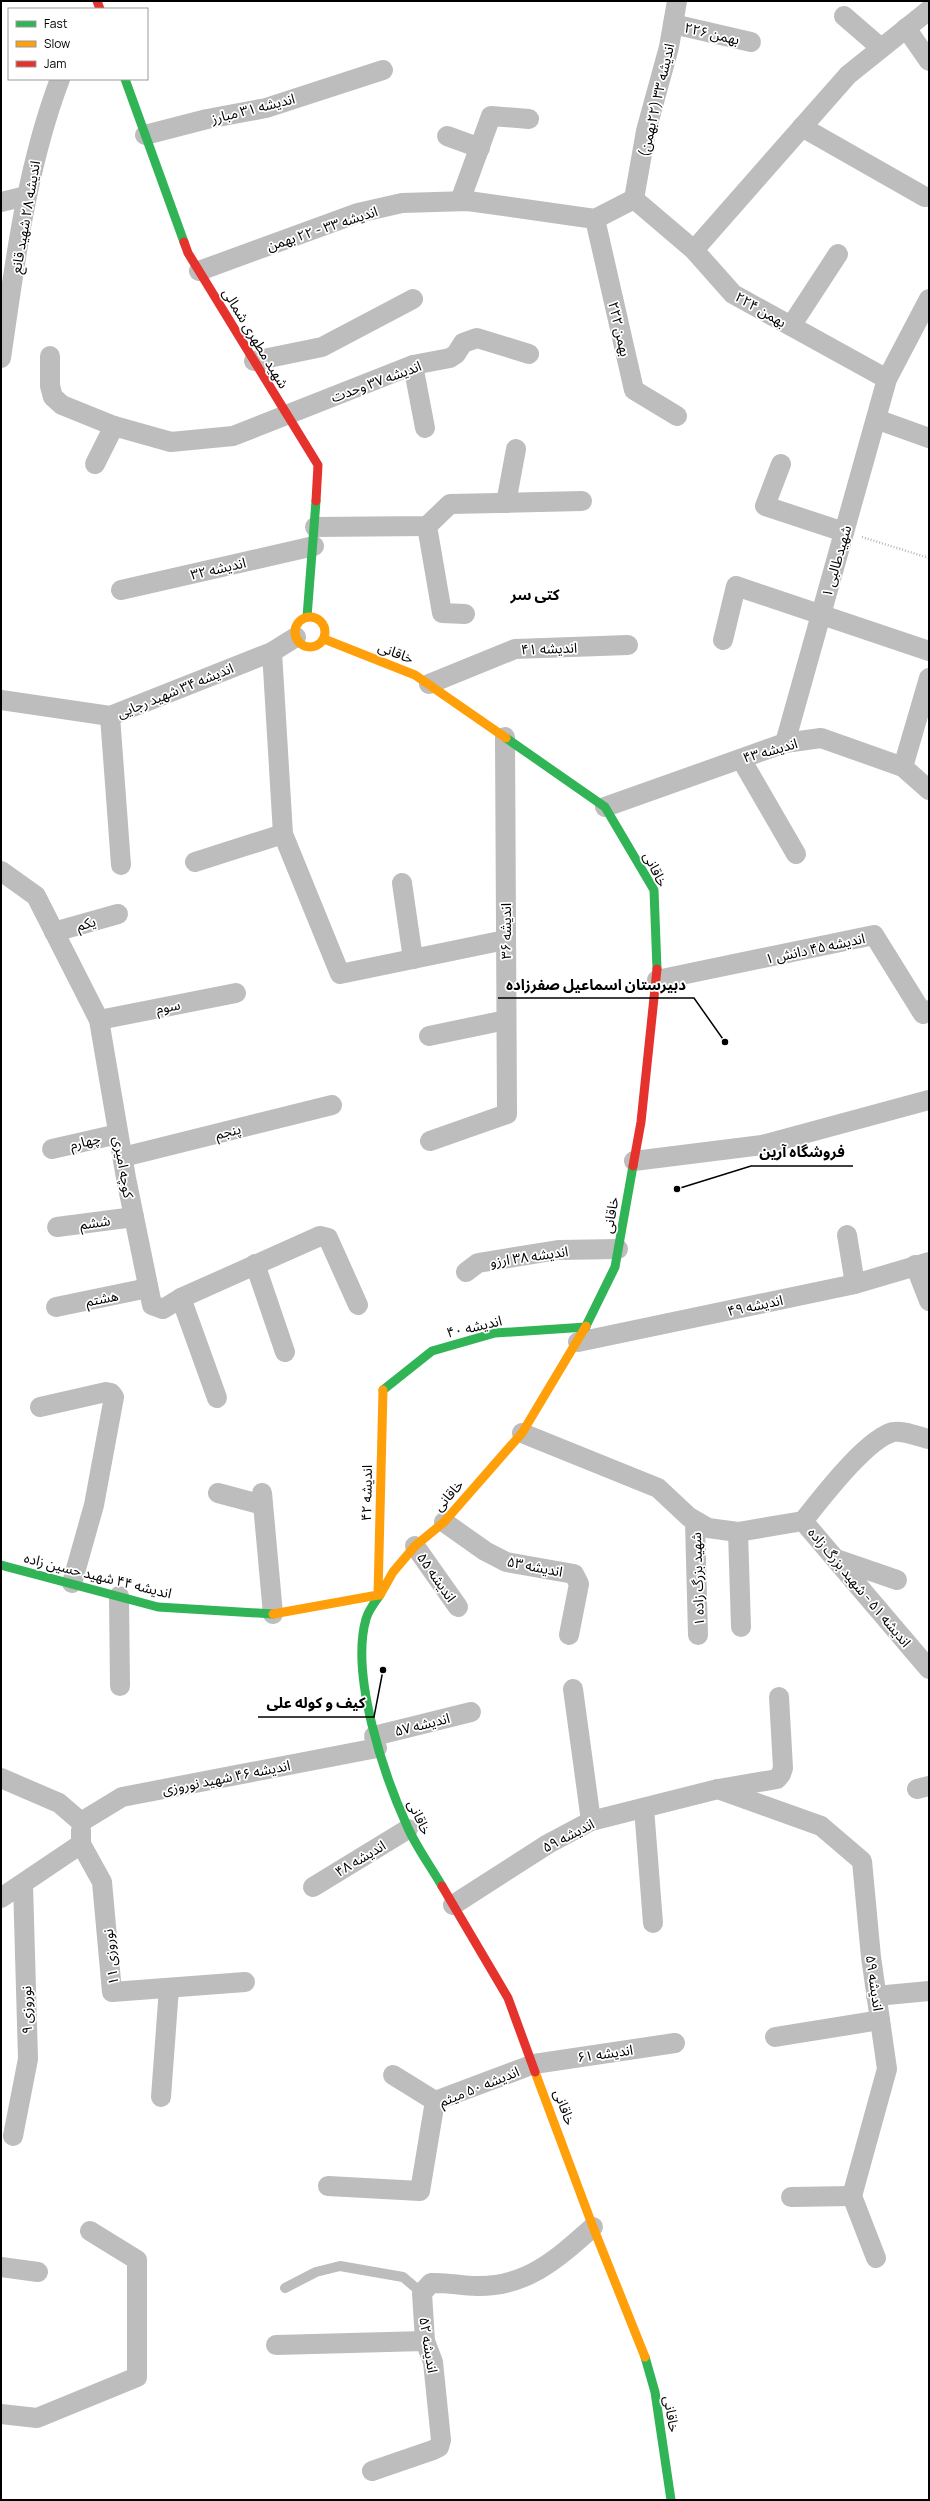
<svg xmlns="http://www.w3.org/2000/svg" width="930" height="2501" viewBox="0 0 930 2501" font-family="Manrope,'Noto Sans Arabic',sans-serif">
<style>
.lines{fill:none;stroke-linecap:round;stroke-linejoin:round}
.path{stroke:#b8b8b8;stroke-width:2.5;stroke-dasharray:1 2;stroke-linecap:butt}
.lane{stroke:#bdbdbd;stroke-width:10}
.street{stroke:#bdbdbd;stroke-width:20}
.fast{stroke:#30b455;stroke-width:9}
.slow{stroke:#ff9f0a;stroke-width:9}
.jam{stroke:#e5322d;stroke-width:9}
.labels{text-anchor:middle;dominant-baseline:central;stroke-width:3.5;stroke-linejoin:round;paint-order:stroke}
.street-label{font-size:14px;fill:#000;stroke:#fff}
.neighbourhood-label{font-size:15px;font-weight:bold;fill:#000;stroke:#fff}
.leader{fill:none;stroke:#000;stroke-width:1.5}
.callout-dot{fill:#000;stroke:#fff;stroke-width:1.5}
.callout-label{font-size:15px;text-anchor:middle;font-weight:bold;fill:#000;stroke:#fff;stroke-width:3.5;stroke-linejoin:round;paint-order:stroke}
</style>
<rect width="100%" height="100%" fill="#fff"/>
<g class="lines">
<path class="path" d="M 862,537 L 929,558"/>
<path class="lane" d="M 285,2288 L 316,2272 L 340,2266 L 403,2277 L 422,2293"/>
<g class="street">
<path d="M 844,16 L 881,48"/>
<path d="M 673,24 L 751,42"/>
<path d="M 906,28 L 929,61"/>
<path d="M 802,127 L 925,197"/>
<path d="M 145,135 L 207,119 L 266,108 L 383,70"/>
<path d="M 447,136 L 480,148"/>
<path d="M 634,199 L 694,250 L 733,294 L 887,379"/>
<path d="M 634,199 L 646,131 L 669,47 L 677,1"/>
<path d="M 460,201 L 491,116 L 529,119"/>
<path d="M 1,202 L 26,196"/>
<path d="M 595,219 L 634,390 L 677,416"/>
<path d="M 694,250 L 848,75 L 929,10"/>
<path d="M 199,271 L 358,213 L 402,203 L 468,201 L 595,219 L 634,199"/>
<path d="M 791,326 L 838,254"/>
<path d="M 50,356 L 50,386 L 53,397 L 62,405 L 114,426 L 171,442 L 233,436 L 413,365 L 450,358 L 456,354 L 463,343 L 477,338 L 529,354"/>
<path d="M 1,358 C 15,263 26,169 60,79"/>
<path d="M 254,361 L 322,347 L 413,299"/>
<path d="M 413,365 L 425,428"/>
<path d="M 876,419 L 929,438"/>
<path d="M 95,464 L 114,426"/>
<path d="M 781,464 L 765,506 L 844,532"/>
<path d="M 506,503 L 516,449"/>
<path d="M 427,526 L 442,613 L 465,614"/>
<path d="M 315,527 L 427,526 L 450,504 L 582,501"/>
<path d="M 121,590 L 314,546"/>
<path d="M 723,640 L 736,586 L 929,651"/>
<path d="M 272,652 L 283,834 L 340,974 L 505,940"/>
<path d="M 429,684 L 515,649 L 628,645"/>
<path d="M 1,700 L 110,716 L 272,652 L 296,637"/>
<path d="M 110,716 L 121,865"/>
<path d="M 785,743 L 887,379 L 929,299"/>
<path d="M 741,759 L 796,854"/>
<path d="M 903,767 L 929,678"/>
<path d="M 605,807 L 785,743 L 821,738 L 903,767 L 929,790"/>
<path d="M 195,862 L 283,834"/>
<path d="M 1,871 L 36,896 L 99,1020 L 126,1178 L 152,1305 L 163,1309 L 181,1298 L 320,1236 L 328,1238 L 358,1305"/>
<path d="M 402,883 L 413,959"/>
<path d="M 54,932 L 118,914"/>
<path d="M 657,980 L 874,935 L 923,1014 L 929,1010"/>
<path d="M 99,1020 L 236,993"/>
<path d="M 429,1036 L 506,1020"/>
<path d="M 430,1141 L 507,1114 L 505,737"/>
<path d="M 52,1149 L 118,1134"/>
<path d="M 123,1157 L 332,1105"/>
<path d="M 634,1161 L 762,1145 L 929,1100"/>
<path d="M 57,1227 L 134,1217"/>
<path d="M 847,1235 L 855,1284"/>
<path d="M 255,1264 L 285,1352"/>
<path d="M 915,1265 L 929,1301"/>
<path d="M 466,1272 L 478,1263 L 558,1250 L 618,1249"/>
<path d="M 181,1298 L 217,1398"/>
<path d="M 56,1307 L 148,1288"/>
<path d="M 578,1342 L 855,1284 L 929,1262"/>
<path d="M 40,1407 L 106,1392 L 111,1393 L 114,1397 L 94,1505 L 72,1583"/>
<path d="M 522,1433 L 658,1488 L 689,1517 L 708,1528 L 738,1532 L 803,1521 L 929,1669"/>
<path d="M 218,1493 L 263,1505"/>
<path d="M 262,1493 L 273,1614"/>
<path d="M 803,1521 C 821,1499 866,1439 893,1432 C 903,1430 919,1437 929,1439"/>
<path d="M 444,1522 L 485,1551 L 506,1562 L 574,1574 L 579,1584 L 569,1635"/>
<path d="M 695,1522 L 698,1635"/>
<path d="M 738,1532 L 741,1627"/>
<path d="M 415,1546 L 458,1607"/>
<path d="M 836,1559 L 897,1580"/>
<path d="M 119,1596 L 120,1686"/>
<path d="M 573,1689 L 591,1821"/>
<path d="M 374,1736 L 471,1712"/>
<path d="M 1,1778 L 59,1803 L 81,1822"/>
<path d="M 718,1789 L 821,1826 L 862,1861 L 871,1957 L 887,2069 L 852,2196 L 876,2258"/>
<path d="M 917,1789 L 929,1786"/>
<path d="M 644,1808 L 653,1923"/>
<path d="M 81,1822 L 122,1797 L 377,1748"/>
<path d="M 81,1844 L 102,1882 L 112,1992 L 245,1982"/>
<path d="M 313,1887 L 408,1829"/>
<path d="M 1,1898 L 81,1844 L 81,1830"/>
<path d="M 453,1905 L 548,1844 L 591,1821 L 718,1789 L 777,1779 L 781,1774 L 783,1768 L 779,1697"/>
<path d="M 876,1996 L 929,1991"/>
<path d="M 775,2037 L 880,2020"/>
<path d="M 393,2075 L 435,2101"/>
<path d="M 161,2097 L 169,1988"/>
<path d="M 13,2136 L 28,2059 L 23,1884"/>
<path d="M 328,2186 L 420,2191 L 435,2101 L 534,2064 L 675,2043"/>
<path d="M 791,2197 L 852,2196"/>
<path d="M 1,2267 L 38,2272"/>
<path d="M 276,2345 L 425,2341"/>
<path d="M 1,2414 L 37,2418 L 137,2377 L 137,2260 L 90,2231"/>
<path d="M 372,2471 L 433,2450 L 439,2447 L 441,2440 L 433,2362 L 425,2341 L 422,2293 L 431,2283 C 447,2282 461,2286 477,2286 C 527,2287 558,2258 593,2227"/>
</g>
<g class="fast">
<path d="M 125,79 L 184,242"/>
<path d="M 307,617 L 316,501"/>
<path d="M 506,738 L 605,807 L 654,890 L 657,969"/>
<path d="M 586,1326 L 615,1267 L 633,1166"/>
<path d="M 383,1390 L 432,1351 L 495,1333 L 586,1327"/>
<path d="M 1,1565 L 158,1607 L 273,1614"/>
<path d="M 380,1595 C 375,1602 368,1611 366,1619 C 350,1675 384,1776 408,1828 C 417,1848 431,1867 442,1886"/>
<path d="M 645,2357 L 655,2392 L 671,2500"/>
</g>
<g class="slow">
<circle cx="310" cy="632" r="15"/>
<path d="M 324,639 L 415,675 L 506,738"/>
<path d="M 380,1595 L 393,1572 L 415,1546 L 444,1522 L 522,1433 L 586,1326"/>
<path d="M 273,1614 L 378,1595 L 383,1390"/>
<path d="M 535,2072 L 593,2227 L 645,2357"/>
</g>
<g class="jam">
<path d="M 97,1 L 100,9"/>
<path d="M 184,242 L 188,253 L 318,465 L 316,501"/>
<path d="M 633,1166 L 641,1122 L 657,969"/>
<path d="M 442,1886 L 508,1998 L 535,2072"/>
</g>
</g>
<g class="labels">
<g class="street-label">
<text transform="translate(712 33) rotate(13)">۲۲بهمن ۶</text>
<text transform="translate(656 100) rotate(-77)">اندیشه ۳۳ (۲۲بهمن)</text>
<text transform="translate(253 108) rotate(-14)">اندیشه ۳۱ مبارز</text>
<text transform="translate(25 217) rotate(-80)">اندیشه ۲۸ شهید قانع</text>
<text transform="translate(322 228) rotate(-18)">اندیشه ۳۳ - ۲۲ بهمن</text>
<text transform="translate(761 309) rotate(30)">۲۲بهمن ۴</text>
<text transform="translate(620 329) rotate(77)">۲۲بهمن ۲</text>
<text transform="translate(256 338) rotate(59)">شهید مطهری شمالی</text>
<text transform="translate(376 381) rotate(-20)">اندیشه ۳۷ وحدت</text>
<text transform="translate(836 561) rotate(-74)">شهیدطالبی ۱</text>
<text transform="translate(218 568) rotate(-13)">اندیشه ۳۲</text>
<text transform="translate(549 648) rotate(-2)">اندیشه ۴۱</text>
<text transform="translate(396 652) rotate(21)">خاقانی</text>
<text transform="translate(175 690) rotate(-22)">اندیشه ۳۴ شهید رجایی</text>
<text transform="translate(770 750) rotate(-16)">اندیشه ۴۳</text>
<text transform="translate(656 869) rotate(64)">خاقانی</text>
<text transform="translate(86 923) rotate(-16)">یکم</text>
<text transform="translate(505 931) rotate(-90)">اندیشه ۳۶</text>
<text transform="translate(815 948) rotate(-12)">اندیشه ۴۵ دانش ۱</text>
<text transform="translate(168 1006) rotate(-11)">سوم</text>
<text transform="translate(228 1131) rotate(-14)">پنجم</text>
<text transform="translate(85 1141) rotate(-13)">چهارم</text>
<text transform="translate(124 1167) rotate(80)">کوچه امیری</text>
<text transform="translate(610 1215) rotate(-80)">خاقانی</text>
<text transform="translate(95 1222) rotate(-8)">ششم</text>
<text transform="translate(529 1256) rotate(-8)">اندیشه ۳۸ ارزو</text>
<text transform="translate(102 1298) rotate(-11)">هشتم</text>
<text transform="translate(755 1305) rotate(-12)">اندیشه ۴۹</text>
<text transform="translate(474 1326) rotate(-13)">اندیشه ۴۰</text>
<text transform="translate(366 1493) rotate(-89)">اندیشه ۴۲</text>
<text transform="translate(448 1495) rotate(-48)">خاقانی</text>
<text transform="translate(535 1566) rotate(11)">اندیشه ۵۳</text>
<text transform="translate(98 1575) rotate(14)">اندیشه ۴۴ شهید حسین زاده</text>
<text transform="translate(437 1577) rotate(55)">اندیشه ۵۵</text>
<text transform="translate(697 1579) rotate(-92)">شهید بزرگ زاده ۱</text>
<text transform="translate(860 1587) rotate(50)">اندیشه ۵۱ - شهید بزرگ زاده</text>
<text transform="translate(422 1724) rotate(-14)">اندیشه ۵۷</text>
<text transform="translate(226 1777) rotate(-11)">اندیشه ۴۶ شهید نوروزی</text>
<text transform="translate(420 1817) rotate(65)">خاقانی</text>
<text transform="translate(568 1835) rotate(-27)">اندیشه ۵۹</text>
<text transform="translate(360 1858) rotate(-31)">اندیشه ۴۸</text>
<text transform="translate(110 1957) rotate(-96)">نوروزی ۱۱</text>
<text transform="translate(875 1983) rotate(82)">اندیشه ۵۹</text>
<text transform="translate(26 2010) rotate(-91)">نوروزی ۹</text>
<text transform="translate(605 2053) rotate(-8)">اندیشه ۶۱</text>
<text transform="translate(479 2086) rotate(-22)">اندیشه ۵۰ میثم</text>
<text transform="translate(565 2107) rotate(70)">خاقانی</text>
<text transform="translate(429 2345) rotate(81)">اندیشه ۵۲</text>
<text transform="translate(672 2414) rotate(81)">خاقانی</text>
</g>
<g class="neighbourhood-label">
<text x="535" y="594">کتی سر</text>
</g>
</g>
<path class="leader" d="M725 1042L694 998H498M677 1189L751 1166H853M383 1670L374 1717H258"/>
<g class="callout-dot">
<circle cx="725" cy="1042" r="4"/>
<circle cx="677" cy="1189" r="4"/>
<circle cx="383" cy="1670" r="4"/>
</g>
<g class="callout-label">
<text x="596" y="990">دبیرستان اسماعیل صفرزاده</text>
<text x="802" y="1157">فروشگاه آرین</text>
<text x="316" y="1708">کیف و کوله علی</text>
</g>
<rect width="930" height="2501" fill="none" stroke="#000000" stroke-width="4"/>
<rect x="8" y="8" width="140" height="72" fill="#ffffff" stroke="#999999"/>
<rect x="16" y="21" width="20" height="6" fill="#30b455" stroke="#999999"/>
<text x="44" y="28" font-size="12" fill="#000000">Fast</text>
<rect x="16" y="41" width="20" height="6" fill="#ff9f0a" stroke="#999999"/>
<text x="44" y="48" font-size="12" fill="#000000">Slow</text>
<rect x="16" y="61" width="20" height="6" fill="#e5322d" stroke="#999999"/>
<text x="44" y="68" font-size="12" fill="#000000">Jam</text>
</svg>
